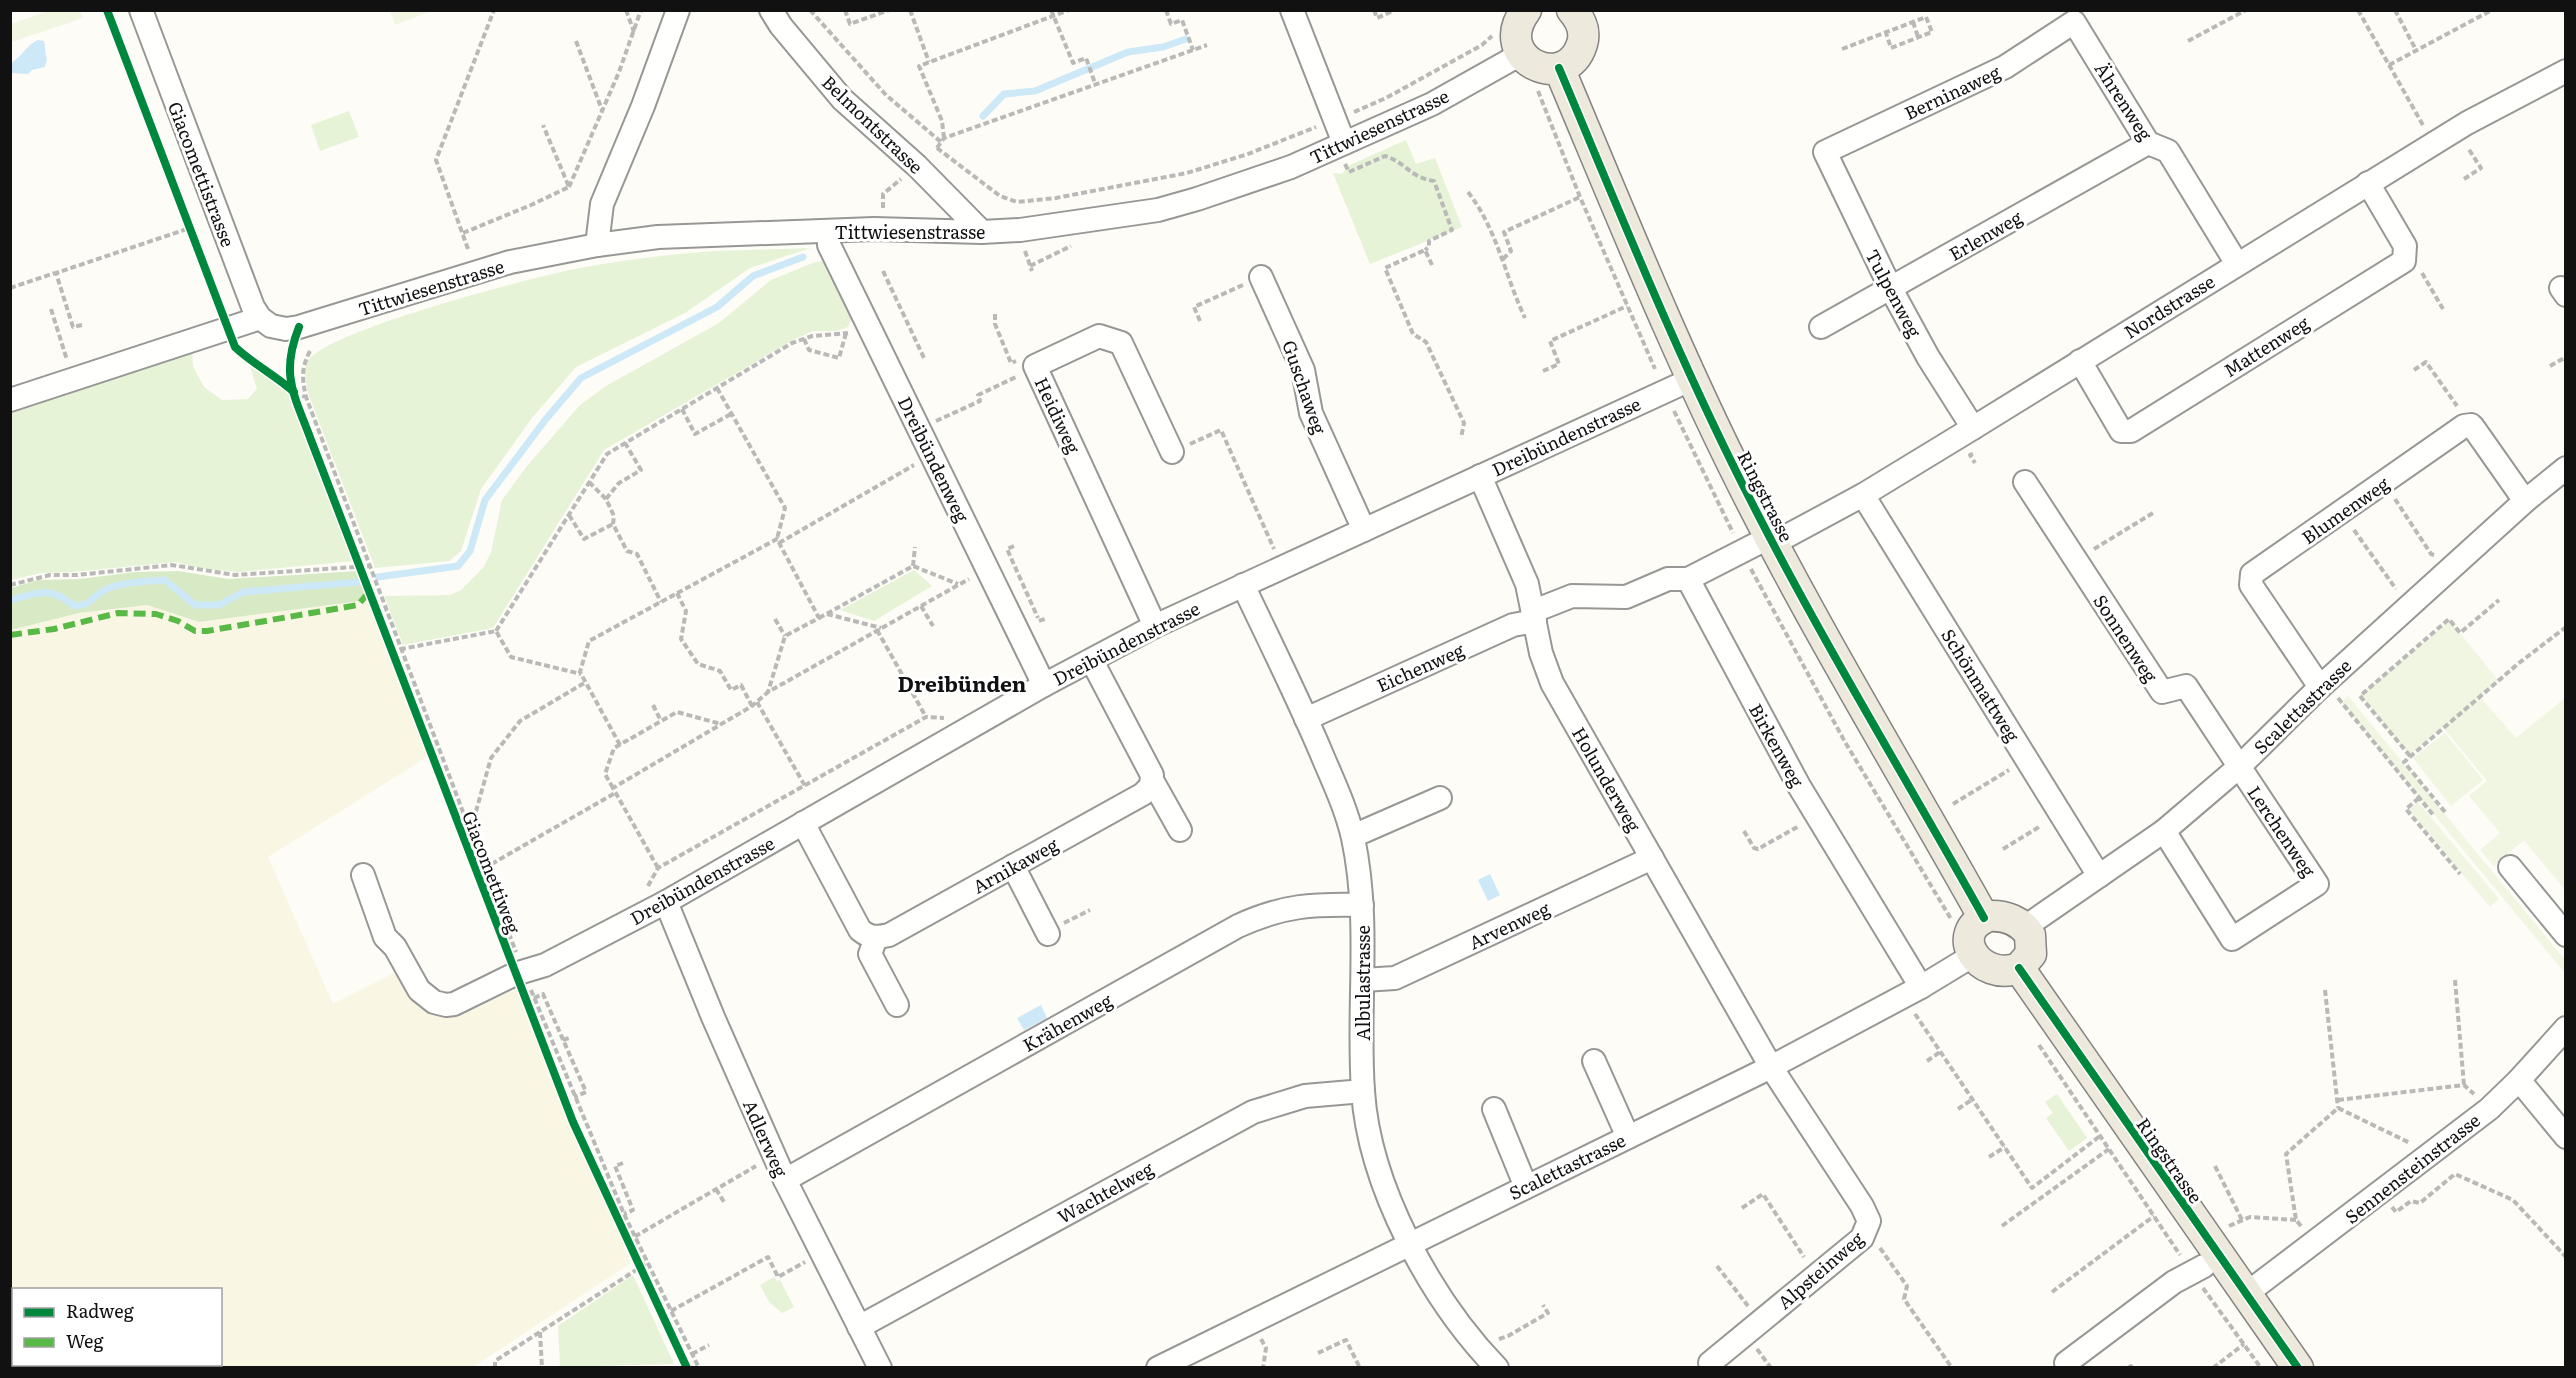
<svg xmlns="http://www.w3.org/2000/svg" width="2576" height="1378" viewBox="0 0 2576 1378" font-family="Literata,serif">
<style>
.farmland{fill:#f9f7e4;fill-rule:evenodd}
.green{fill:#e7f3d7}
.forest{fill:#d8eac5}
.pitch{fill:#f0f6e1}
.water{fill:#cde8f7}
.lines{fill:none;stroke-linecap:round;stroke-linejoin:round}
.stream{stroke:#cde8f7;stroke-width:7}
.minor-casing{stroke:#979795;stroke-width:26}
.major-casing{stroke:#858482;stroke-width:33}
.path{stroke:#b9b9b8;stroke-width:4;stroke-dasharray:6 3;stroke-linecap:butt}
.minor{stroke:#fffffe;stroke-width:22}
.major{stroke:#ede9dc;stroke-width:30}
.quiet{stroke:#58b947;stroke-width:6;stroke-dasharray:12 6;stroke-linecap:butt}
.cycleway-casing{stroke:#fff;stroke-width:11}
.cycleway{stroke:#00873e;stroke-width:8}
.labels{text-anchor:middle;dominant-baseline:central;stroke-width:6;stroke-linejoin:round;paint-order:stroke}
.street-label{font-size:18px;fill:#111;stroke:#fff}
.quarter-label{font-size:21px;font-weight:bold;fill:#111;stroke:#fff}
</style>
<rect width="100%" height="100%" fill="#fdfcf7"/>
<path class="farmland" d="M 368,600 L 427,757 L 268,857 L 333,1004 L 400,970 L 428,1006 L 513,979 L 631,1263 L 473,1367 L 11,1367 L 10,630 L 79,613 L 147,605 L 199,622 ZM 14,1290 L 220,1290 L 220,1364 L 14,1364 Z"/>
<g class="green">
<path d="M 349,111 L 359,137 L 320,151 L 311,125 Z"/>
<path d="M 1406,140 L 1416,164 L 1435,158 L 1462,227 L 1370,264 L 1333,173 L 1342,174 L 1350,165 Z"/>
<path d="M 811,248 L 750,268 L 685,313 L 576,367 L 532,418 L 481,489 L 461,551 L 449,561 L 375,568 L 308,393 C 306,384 303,371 307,362 C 322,331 544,274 585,267 C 613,262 642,258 670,255 C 716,249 765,250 811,248 Z"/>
<path d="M 826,261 L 852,317 L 848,327 L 837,331 L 813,331 L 793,340 L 604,450 L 493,628 L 403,645 L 384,596 L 450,595 L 461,590 L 483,568 L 491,552 L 502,500 L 527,466 L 580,405 L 606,386 L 719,323 L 771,280 L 815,262 Z"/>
<path d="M 192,347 L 193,366 L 204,387 L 222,400 L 248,399 L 257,389 L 250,366 C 270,375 282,383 293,402 L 354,561 L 239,572 L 205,569 L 175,562 L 73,572 L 41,573 L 11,580 L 10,408 Z"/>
<path d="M 914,570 L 932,586 L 874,621 L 840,610 Z"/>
<path d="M 2057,1094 L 2087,1138 L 2069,1151 L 2046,1118 L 2053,1113 L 2045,1102 Z"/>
<path d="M 633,1275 L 674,1364 L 560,1367 L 558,1326 Z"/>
<path d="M 774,1277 L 777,1281 L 780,1280 L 794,1307 L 782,1313 L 769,1302 L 760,1285 Z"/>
</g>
<path class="forest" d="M 178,571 L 228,579 L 357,571 L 368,600 L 199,622 L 147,605 L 79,613 L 11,630 L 11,588 L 38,580 L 80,579 L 135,572 Z"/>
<g class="pitch">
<path d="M 51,10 L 80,11 L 83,18 L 11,42 L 11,24 Z"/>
<path d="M 390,11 L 431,11 L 395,25 Z"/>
<path d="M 2450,621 L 2499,681 L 2480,697 L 2516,738 L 2565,698 L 2565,890 L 2524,840 L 2494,866 L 2480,850 L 2500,833 L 2469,796 L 2487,781 L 2443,727 L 2409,755 L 2360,695 Z"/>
<path d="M 2348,696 L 2565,960 L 2565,973 L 2341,702 Z"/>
<path d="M 2445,733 L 2483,780 L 2451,806 L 2413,758 Z"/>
<path d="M 2418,802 L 2499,899 L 2490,907 L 2409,810 Z"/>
</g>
<g class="water">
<path d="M 38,40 L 44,41 C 46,48 44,52 47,59 L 45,67 L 32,70 L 28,74 L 12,73 L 11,63 C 22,57 26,45 38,40 Z"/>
<path d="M 1490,874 L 1500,895 L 1488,901 L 1478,880 Z"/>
<path d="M 1041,1005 L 1047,1018 L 1024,1030 L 1017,1018 Z"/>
</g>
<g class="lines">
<g class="stream">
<path d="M 983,116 L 1004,94 L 1035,91 L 1128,52 L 1163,47 L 1186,39"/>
<path d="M 378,577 L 458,566 L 470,551 L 485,500 L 546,419 L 581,378 L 717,307 L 753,276 L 803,257"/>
<path d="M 10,600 C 39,593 50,585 74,606 C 92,605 89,599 103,591 C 118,582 148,581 165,580 L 195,605 L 219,605 L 243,592 L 359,582"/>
</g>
<defs>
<g id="minor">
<path d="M 141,10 L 253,307 L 260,318 L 271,326 L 286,329 L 299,327 L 510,262 L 597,245 L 658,237 L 874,229 L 982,232 L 1020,230 L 1158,210 L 1197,199 L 1291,167 L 1432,104 L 1521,54"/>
<path d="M 771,10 L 781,26 L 842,99 L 917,166 L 982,232"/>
<path d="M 1292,10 L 1344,143"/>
<path d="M 829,231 L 829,245 L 1044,685"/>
<path d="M 597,245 L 602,204 L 643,106 L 678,10"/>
<path d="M 1261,277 L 1303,370 L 1311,413 L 1364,530"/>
<path d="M 2561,288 L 2566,295"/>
<path d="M 1821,327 L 2148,143"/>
<path d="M 2080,361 L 2121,431 L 2131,431 L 2404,261 L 2405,246 L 2368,183"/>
<path d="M 10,400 L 260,318"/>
<path d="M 1973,428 L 1928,357 L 1891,289 L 1825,152 L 2005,67 L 2074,22 L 2148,143 L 2168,151 L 2237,264"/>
<path d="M 1480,476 L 1527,584 L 1541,653 L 1552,683 L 1771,1067 L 1862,1206 L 1869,1221 L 1862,1238 L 1710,1363"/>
<path d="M 2025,482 L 2162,692 L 2186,686 L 2317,884 L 2232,939 L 2164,831"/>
<path d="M 1863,495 L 2099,876"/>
<path d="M 1770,537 L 1688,579 L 1799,786 L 1921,987"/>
<path d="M 1774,543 L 1863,495 L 1973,428 L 2467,123 L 2566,71"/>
<path d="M 1243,585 C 1269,640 1296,694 1320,750 C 1332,779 1346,807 1353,838 C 1371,922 1357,1007 1363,1091 C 1369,1186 1431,1300 1497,1368"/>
<path d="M 1534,611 L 1572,596 L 1626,597 L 1668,579 L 1688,579"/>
<path d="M 1155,626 L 1035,366 L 1099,336 L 1121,343 L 1172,452"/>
<path d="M 2320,687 L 2251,585 L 2252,574 L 2464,426 L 2471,425 L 2473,427 L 2525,501"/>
<path d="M 1306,719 L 1513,625 L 1535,621"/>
<path d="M 1152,780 L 1180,830"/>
<path d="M 803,823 L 860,930 C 870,938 876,938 889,935 L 1143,794 L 1151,786 L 1152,775 L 1092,661"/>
<path d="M 1353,836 L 1440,798"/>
<path d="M 1013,866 L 1048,934"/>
<path d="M 2510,867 L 2566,935"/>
<path d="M 363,875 L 385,937 L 395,947 L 419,990 L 434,1002 L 446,1005 L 454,1004 L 515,974 L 545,965 L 666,902 L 1044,685 L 1155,626 L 1692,379"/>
<path d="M 666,902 L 713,1017 L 785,1180 L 880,1368"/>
<path d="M 2025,927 L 2164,831 L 2239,767 L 2320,687 L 2525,501 L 2566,468"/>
<path d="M 876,938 L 870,954 L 897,1005"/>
<path d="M 1363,980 L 1395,978 L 1652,858"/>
<path d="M 1594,1061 L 1628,1137"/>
<path d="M 2519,1080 L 2566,1137"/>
<path d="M 1494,1109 L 1526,1187"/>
<path d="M 785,1180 L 1238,926 C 1284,905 1312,904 1362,905"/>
<path d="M 2246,1294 L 2489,1109 L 2519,1080 L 2566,1028"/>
<path d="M 859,1327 L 1253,1112 L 1305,1096 L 1363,1091"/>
<path d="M 1158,1368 L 1771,1067 L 1921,987 L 1972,956"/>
<path d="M 2069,1368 L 2066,1363 L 2174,1282 L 2204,1266"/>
</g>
<g id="major">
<path d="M 1526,10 C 1489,59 1566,95 1582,44 C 1586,31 1581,20 1572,10"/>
<path d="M 1559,68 C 1621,215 1680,363 1753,505 C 1825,646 1907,780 1984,918"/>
<path d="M 1989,916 C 2005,915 2021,921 2030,935 L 2031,954 L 2019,968 C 1979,983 1946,932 1989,916 Z"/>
<path d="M 2019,968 L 2298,1368"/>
</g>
</defs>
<use href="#minor" class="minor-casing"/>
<use href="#major" class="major-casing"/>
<g class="path">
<path d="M 626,10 L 634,32"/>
<path d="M 810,10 L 886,95 L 941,142"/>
<path d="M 845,10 L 850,24 L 889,10"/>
<path d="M 910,10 L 929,62"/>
<path d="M 1051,10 L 1073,63 L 1086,58 L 1096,86"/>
<path d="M 1166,10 L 1171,24 L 1182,20 L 1193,50"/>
<path d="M 1374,10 L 1377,18 L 1395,10"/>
<path d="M 2358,10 L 2424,127"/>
<path d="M 2395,10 L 2416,50"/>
<path d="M 1913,22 L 1918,37"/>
<path d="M 576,41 L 602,110"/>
<path d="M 2188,41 L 2246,10"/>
<path d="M 1842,49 L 1926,17 L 1932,32 L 1891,48 L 1886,33"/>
<path d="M 2389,65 L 2492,10"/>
<path d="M 1538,91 L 1580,197 L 1655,369"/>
<path d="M 1354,112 L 1386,98 L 1482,45 L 1492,36"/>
<path d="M 944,138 L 942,121 L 919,66 L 1069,10"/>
<path d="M 937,148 L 1000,196 L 1017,202 L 1056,198 L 1187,173 L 1248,154 L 1316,127"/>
<path d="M 937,148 L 944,138 L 1207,45"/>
<path d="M 1345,164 L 1349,172 L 1385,156 C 1405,162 1411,178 1434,181 L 1452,230 L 1429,241 L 1429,247 L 1425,250"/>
<path d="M 2464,179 L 2481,168 L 2468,148"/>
<path d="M 569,187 L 619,72 L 641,10"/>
<path d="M 1468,192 C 1497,229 1505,276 1525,318"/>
<path d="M 883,208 L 883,194 L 901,179"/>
<path d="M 463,233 L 531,205 L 569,187 L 543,125"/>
<path d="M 468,249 L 436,160 L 494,10"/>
<path d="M 1025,251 L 1032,271"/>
<path d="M 1503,259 L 1511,251 L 1504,232 L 1580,197"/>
<path d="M 1432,265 L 1425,250 L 1385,268 L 1413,334 L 1426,342 L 1464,423 L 1461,438"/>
<path d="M 1030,266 L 1071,246"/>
<path d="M 883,271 L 924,358"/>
<path d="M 2422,273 L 2443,309"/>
<path d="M 10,288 L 55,273"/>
<path d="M 51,309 L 67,360"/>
<path d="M 995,314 L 995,324 L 1011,363 L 1016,361"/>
<path d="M 1200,321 L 1194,307 L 1243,285"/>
<path d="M 82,325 L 73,327 L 56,273 L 190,228"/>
<path d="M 804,339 L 809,350 L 839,358 L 846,333"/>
<path d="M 310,351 C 301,368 302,379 306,397 L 516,952"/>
<path d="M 2550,366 L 2566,357"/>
<path d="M 2414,370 L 2426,362 L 2457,406"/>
<path d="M 1543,371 L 1559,364 L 1550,341 L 1627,306"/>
<path d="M 717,388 L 785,508 L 777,539"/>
<path d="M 294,392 L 305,397"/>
<path d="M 682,409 L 695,434 L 731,414"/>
<path d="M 1674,411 L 1733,533"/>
<path d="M 936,421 L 980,401 L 978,395 L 1016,377"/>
<path d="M 1190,444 L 1221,430 L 1274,549"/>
<path d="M 1973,454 L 1970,455 L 1975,463"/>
<path d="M 589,482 L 606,499 L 614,516 L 613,524 L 627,551 L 637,554 L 661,602"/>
<path d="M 606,499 L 619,483 L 641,470 L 625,443"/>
<path d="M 2395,499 L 2431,554 L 2434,555"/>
<path d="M 569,515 L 584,539 L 613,524"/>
<path d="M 2354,530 L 2396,589"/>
<path d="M 779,543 L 914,465"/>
<path d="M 1014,546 L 1007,549 L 1038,618"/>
<path d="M 2094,549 L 2153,513"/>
<path d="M 913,566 L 915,547"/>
<path d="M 1751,569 L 1845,742 L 1951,919"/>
<path d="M 10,585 L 50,575 L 77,575 L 172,565 L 235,575 L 370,566"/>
<path d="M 677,593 L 686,611 L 681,639 L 698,664 L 720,671 L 731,690 L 741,685 L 752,706"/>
<path d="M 921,606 L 933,626"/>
<path d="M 376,612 L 386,610"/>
<path d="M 827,614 L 881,628"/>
<path d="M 819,618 L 913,566 L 958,584"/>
<path d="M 775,619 L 785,636"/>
<path d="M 1039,621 L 1047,618"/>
<path d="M 877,630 L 926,717"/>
<path d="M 496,631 L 607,454 L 792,343 L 812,336 L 848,333"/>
<path d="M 391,651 L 496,631 L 511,657 L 581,674"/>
<path d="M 2338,698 L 2434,816"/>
<path d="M 757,702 L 805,786"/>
<path d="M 653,705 L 661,721"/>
<path d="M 620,745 L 580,672 L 589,641 L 777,539 L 819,618 L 785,636 L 768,692"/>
<path d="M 2410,756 L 2360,696 L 2449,619 L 2460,633 L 2499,600"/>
<path d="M 613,788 L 605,774 L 614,748 L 677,712 L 721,724"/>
<path d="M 2419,798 L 2406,809 L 2460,874"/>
<path d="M 1953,804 L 2009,770"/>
<path d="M 2445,812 L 2404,762 L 2519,663 L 2566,627"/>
<path d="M 471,829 L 491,758 L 520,721 L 586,682"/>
<path d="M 1744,831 L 1754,848 L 1758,849 L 1799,826"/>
<path d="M 2003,849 L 2039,827"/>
<path d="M 658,868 L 613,788 L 752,706 L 768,692 L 969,579"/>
<path d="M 476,873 L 615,793"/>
<path d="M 648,886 L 658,868 L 926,717 L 944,718"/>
<path d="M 1064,923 L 1090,910"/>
<path d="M 2455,980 L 2464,1085"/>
<path d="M 531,990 L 624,1214 L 699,1368"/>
<path d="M 2325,990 L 2338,1108"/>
<path d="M 534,998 L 543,994 L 586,1092 L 574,1097"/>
<path d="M 1915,1014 L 2032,1188 L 2100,1136"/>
<path d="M 563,1040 L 569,1038"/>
<path d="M 2039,1045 L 2180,1255"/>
<path d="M 1927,1061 L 1940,1052"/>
<path d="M 2338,1100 L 2464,1085 L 2474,1094"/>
<path d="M 1958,1109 L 1973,1099"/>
<path d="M 1989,1157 L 2005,1147"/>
<path d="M 623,1163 L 615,1166 L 633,1210 L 624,1214"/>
<path d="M 2215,1166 L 2242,1220"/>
<path d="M 716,1189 L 724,1202"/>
<path d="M 2392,1207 L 2396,1212 L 2411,1201 L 2420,1203 L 2455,1174 L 2513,1200 L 2566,1257"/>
<path d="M 1742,1208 L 1763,1194 L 1804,1257"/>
<path d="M 2002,1226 L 2109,1149"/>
<path d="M 2229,1226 L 2250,1217 L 2296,1220"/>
<path d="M 2301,1226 L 2296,1220 L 2286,1154 L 2338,1108 L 2410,1143"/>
<path d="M 627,1241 L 756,1166"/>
<path d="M 1880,1248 L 1907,1286 L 1904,1299 L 1952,1368"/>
<path d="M 1717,1266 L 1748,1306"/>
<path d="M 2203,1288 L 2261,1368"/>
<path d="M 2052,1292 L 2154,1216"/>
<path d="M 671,1311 L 768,1257 L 778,1277 L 805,1262"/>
<path d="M 540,1332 L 542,1368"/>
<path d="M 1261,1339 L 1266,1348 L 1263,1368"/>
<path d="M 1499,1339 L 1508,1336 L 1548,1313 L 1543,1305"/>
<path d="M 1757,1349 L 1771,1368"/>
<path d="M 1318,1353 L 1346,1340 L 1360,1368"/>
<path d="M 692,1354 L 709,1345"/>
<path d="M 495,1368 L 495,1361 L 647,1263"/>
<path d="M 2128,1368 L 2131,1366 L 2132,1368"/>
<path d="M 2213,1368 L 2244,1344"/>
</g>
<use href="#minor" class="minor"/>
<use href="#major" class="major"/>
<path class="quiet" d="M 10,635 L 54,629 L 118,613 L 156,614 L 178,621 L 195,631 L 207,631 L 358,605 L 369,592"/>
<defs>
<g id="cycleway">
<path d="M 107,10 L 235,347 C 253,364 275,375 294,392"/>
<path d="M 1559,68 C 1621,215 1680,363 1753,505 C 1825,646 1907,780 1984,918"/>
<path d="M 299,327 C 280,375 294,394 311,440 L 573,1122 L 687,1368"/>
<path d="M 2019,968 L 2298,1368"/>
</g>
</defs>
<use href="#cycleway" class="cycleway-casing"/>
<use href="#cycleway" class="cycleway"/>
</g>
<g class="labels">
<g class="street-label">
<text transform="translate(1952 92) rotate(-25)">Berninaweg</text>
<text transform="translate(2124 101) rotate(57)">Ährenweg</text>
<text transform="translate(873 124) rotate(44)">Belmontstrasse</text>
<text transform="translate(1379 126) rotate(-25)">Tittwiesenstrasse</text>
<text transform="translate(202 174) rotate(69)">Giacomettistrasse</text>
<text x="910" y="231">Tittwiesenstrasse</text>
<text transform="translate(1985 235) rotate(-30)">Erlenweg</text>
<text transform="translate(431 287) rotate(-17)">Tittwiesenstrasse</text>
<text transform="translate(1894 293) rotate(62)">Tulpenweg</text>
<text transform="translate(2169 306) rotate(-32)">Nordstrasse</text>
<text transform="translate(2266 346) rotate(-32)">Mattenweg</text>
<text transform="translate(1305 387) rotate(71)">Guschaweg</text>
<text transform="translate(1058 415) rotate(65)">Heidiweg</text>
<text transform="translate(1566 436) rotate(-25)">Dreibündenstrasse</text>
<text transform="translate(934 459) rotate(64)">Dreibündenweg</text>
<text transform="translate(1766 496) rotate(63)">Ringstrasse</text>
<text transform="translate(2345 510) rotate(-35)">Blumenweg</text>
<text transform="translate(2126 638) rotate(57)">Sonnenweg</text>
<text transform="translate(1126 643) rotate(-27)">Dreibündenstrasse</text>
<text transform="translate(1420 667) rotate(-24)">Eichenweg</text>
<text transform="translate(1981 685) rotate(58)">Schönmattweg</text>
<text transform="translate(2302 706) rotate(-44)">Scalettastrasse</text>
<text transform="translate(1777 745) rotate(61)">Birkenweg</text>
<text transform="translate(1607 779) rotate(60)">Holunderweg</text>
<text transform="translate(2282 831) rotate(56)">Lerchenweg</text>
<text transform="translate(1015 865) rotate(-29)">Arnikaweg</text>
<text transform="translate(492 872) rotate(69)">Giacomettiweg</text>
<text transform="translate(702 880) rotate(-29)">Dreibündenstrasse</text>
<text transform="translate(1509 925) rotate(-25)">Arvenweg</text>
<text transform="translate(1362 983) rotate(-90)">Albulastrasse</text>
<text transform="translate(1067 1022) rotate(-29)">Krähenweg</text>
<text transform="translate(766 1138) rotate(66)">Adlerweg</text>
<text transform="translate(2170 1160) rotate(55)">Ringstrasse</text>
<text transform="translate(1567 1166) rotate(-26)">Scalettastrasse</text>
<text transform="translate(2412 1168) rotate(-38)">Sennensteinstrasse</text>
<text transform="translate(1105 1192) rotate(-29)">Wachtelweg</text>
<text transform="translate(1820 1270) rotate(-41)">Alpsteinweg</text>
</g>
<g class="quarter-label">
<text x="962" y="682">Dreibünden</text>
</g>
</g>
<rect width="2576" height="1378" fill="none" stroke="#111111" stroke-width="24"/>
<rect x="12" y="1288" width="210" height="78" fill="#ffffff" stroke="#a0a0a0" stroke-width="1.5"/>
<rect x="24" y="1308" width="30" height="9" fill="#00873e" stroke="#a0a0a0" stroke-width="1.5"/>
<text x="66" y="1318" font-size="18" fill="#111111">Radweg</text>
<rect x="24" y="1338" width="30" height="9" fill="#58b947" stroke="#a0a0a0" stroke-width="1.5"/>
<text x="66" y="1348" font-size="18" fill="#111111">Weg</text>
</svg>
